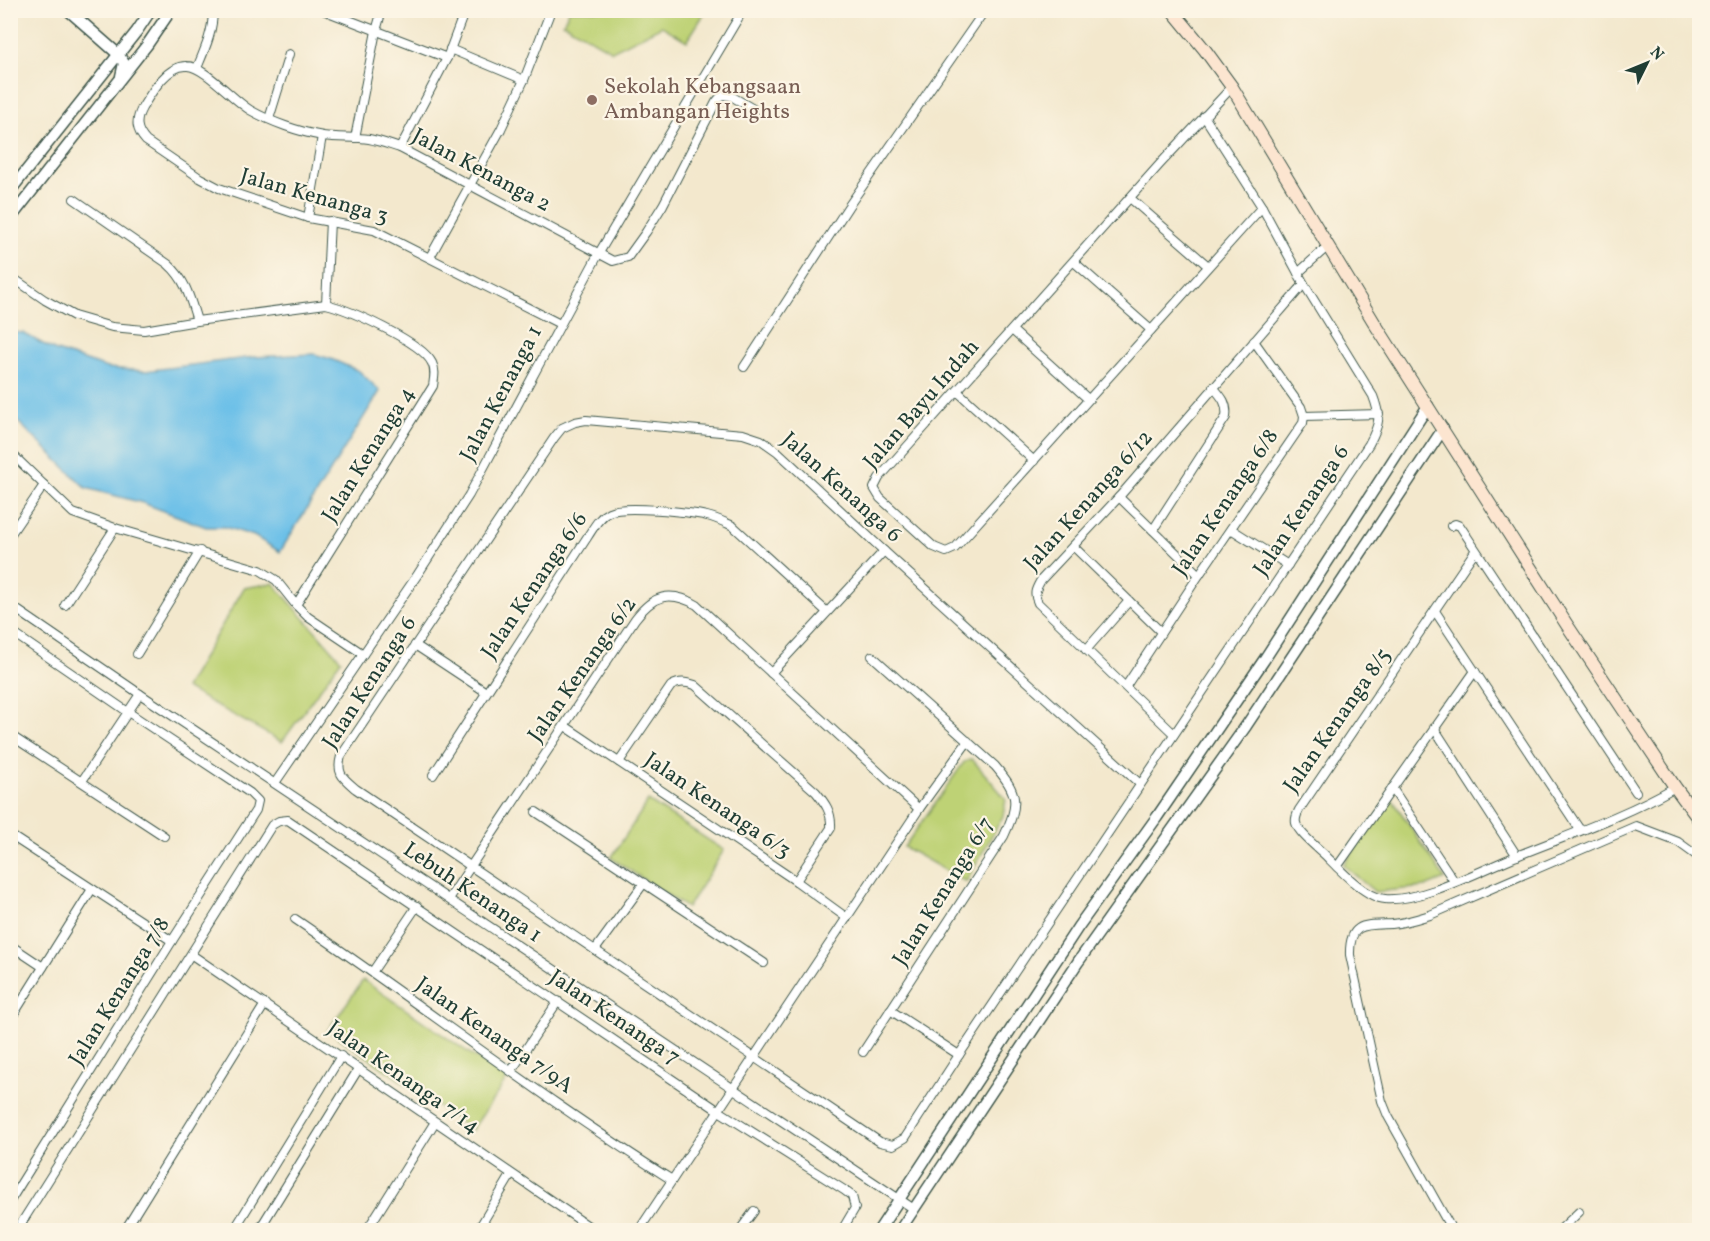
<svg xmlns="http://www.w3.org/2000/svg" width="1710" height="1241" viewBox="0 0 1710 1241" font-family="Vollkorn,serif">
<style>
.green{fill:#bed275;stroke:#6e8854;stroke-width:1.5}
.water{fill:#6cc0e8;stroke:#467e8e;stroke-width:1.5}
.lines{fill:none;stroke-linecap:round;stroke-linejoin:round}
.minor-casing{stroke:#3f574b;stroke-width:10}
.tertiary-casing{stroke:#3f574b;stroke-width:13}
.secondary-casing{stroke:#3f574b;stroke-width:14}
.minor{stroke:#fff;stroke-width:8}
.tertiary{stroke:#fff;stroke-width:10}
.secondary{stroke:#fce5d0;stroke-width:12}
.education-dot{fill:#8d6e63;stroke:#fcf5e5;stroke-width:2}
.labels{text-anchor:middle;dominant-baseline:central;stroke-width:4.5;stroke-linejoin:round;paint-order:stroke}
.education-label{font-size:22px;fill:#785e54;stroke:#fcf5e5;text-anchor:start}
.street-label{font-size:22px;fill:#1f3d34;stroke:#fcf5e5}
</style>
<rect width="100%" height="100%" fill="#fcf5e5"/>
<filter id="ink" filterUnits="userSpaceOnUse"><feTurbulence type="fractalNoise" baseFrequency=".0167" numOctaves="2"/><feDisplacementMap in="SourceGraphic" scale="12" xChannelSelector="R" yChannelSelector="G"/><feConvolveMatrix kernelMatrix="1 2 1 2 8 2 1 2 1" color-interpolation-filters="sRGB"/></filter>
<filter id="wash" filterUnits="userSpaceOnUse"><feTurbulence type="fractalNoise" baseFrequency=".008" numOctaves="4" result="noise"/><feDisplacementMap in="SourceGraphic" scale="24" xChannelSelector="R" yChannelSelector="G"/><feGaussianBlur stdDeviation="1.35" result="paint"/><feColorMatrix in="noise" values="0 0 0 0 0 0 0 0 0 0 0 0 0 0 0 0 0 1.4 0 .05"/><feComposite in="paint" operator="in"/></filter>
<g filter="url(#wash)">
<rect width="100%" height="100%" fill="#f3e8cd"/>
<g class="green">
<path d="M 569,11 L 569,10 L 706,11 L 687,41 L 662,26 L 612,51 L 563,23 Z"/>
<path d="M 273,583 L 341,660 L 282,742 L 185,688 L 244,588 Z"/>
<path d="M 972,759 L 1006,799 L 1003,816 L 966,882 L 904,847 L 964,762 Z"/>
<path d="M 1392,799 L 1445,879 L 1425,887 L 1375,892 L 1343,865 Z"/>
<path d="M 648,801 L 724,850 L 687,908 L 611,858 Z"/>
<path d="M 363,980 L 507,1079 L 472,1130 L 328,1030 Z"/>
</g>
<path class="water" d="M 11,332 L 23,333 L 54,350 L 107,368 L 145,371 L 254,357 L 314,354 L 331,359 L 359,371 L 380,391 L 280,552 L 254,536 L 225,527 L 206,527 L 143,503 L 86,488 L 11,415 Z"/>
</g>
<g filter="url(#ink)">
<g class="lines">
<defs>
<g id="minor">
<path d="M 323,10 L 447,58"/>
<path d="M 450,49 L 524,80"/>
<path d="M 197,68 C 205,49 213,32 213,10"/>
<path d="M 1232,87 L 1160,164 L 879,478 L 874,488 L 880,498 L 934,547 L 946,552 L 955,548 L 1262,207"/>
<path d="M 269,119 L 289,54"/>
<path d="M 355,138 L 376,31 L 382,10"/>
<path d="M 400,148 L 447,58 L 465,10"/>
<path d="M 1130,198 L 1208,266"/>
<path d="M 74,199 L 168,264 C 186,280 190,298 197,321"/>
<path d="M 308,218 L 322,136"/>
<path d="M 430,257 L 501,129 L 524,80 L 551,10"/>
<path d="M 1074,262 L 1151,330"/>
<path d="M 1298,273 L 1327,247"/>
<path d="M 13,278 L 45,300 L 74,316 L 112,327 L 144,330 L 197,321 L 326,304 C 350,310 422,342 432,363 C 436,371 434,378 433,386 L 296,605"/>
<path d="M 326,304 L 330,221"/>
<path d="M 560,324 L 374,230 L 308,218 L 219,188 L 200,178 L 146,141 C 136,130 135,121 142,108 C 151,93 167,65 187,66 C 204,66 233,100 250,110 C 271,122 299,132 323,136 C 338,138 354,137 369,139 C 380,141 390,145 400,148 L 613,261 L 628,257 L 646,232 L 663,205 L 716,102 L 722,95 L 731,96 L 755,110"/>
<path d="M 1012,330 L 1088,399"/>
<path d="M 744,367 L 848,207 L 985,10"/>
<path d="M 957,391 L 1034,461"/>
<path d="M 1304,416 L 1379,414"/>
<path d="M 10,452 L 73,513 L 115,528 L 260,570 L 276,580 L 296,605 L 308,617 L 363,654"/>
<path d="M 1119,497 L 1199,575"/>
<path d="M 1451,526 L 1455,524 L 1460,526 L 1636,792"/>
<path d="M 1231,529 L 1288,565"/>
<path d="M 1153,530 L 1226,417 C 1228,404 1222,397 1213,387"/>
<path d="M 10,535 L 44,485"/>
<path d="M 1073,546 L 1161,632"/>
<path d="M 1475,551 L 1299,810 C 1297,814 1295,819 1296,823 C 1298,833 1319,849 1327,857 C 1340,870 1366,898 1385,899 C 1423,902 1483,869 1519,855 C 1569,835 1629,814 1675,787"/>
<path d="M 10,605 L 140,694 L 914,1209"/>
<path d="M 65,605 L 115,528"/>
<path d="M 1435,611 L 1580,830"/>
<path d="M 10,631 L 128,712 L 250,793 L 258,801 L 256,810 L 172,941 L 10,1201"/>
<path d="M 415,645 L 486,692"/>
<path d="M 1086,650 L 1129,601"/>
<path d="M 137,654 L 200,551"/>
<path d="M 771,673 L 884,551"/>
<path d="M 1126,686 L 1199,575 L 1303,423 L 1304,416 L 1301,407 L 1254,341"/>
<path d="M 565,726 L 796,881 L 847,918"/>
<path d="M 1434,728 L 1517,856"/>
<path d="M 1174,734 L 1038,603 C 1033,593 1036,589 1041,580 L 1119,497 L 1304,284"/>
<path d="M 10,735 L 164,836"/>
<path d="M 619,762 L 671,686 C 680,681 685,682 695,685 L 816,792 C 825,803 832,812 831,828 L 796,881"/>
<path d="M 433,775 L 588,536 C 594,527 599,517 609,512 C 623,505 690,512 707,516 C 716,518 724,522 733,526 L 827,612"/>
<path d="M 82,781 L 140,694"/>
<path d="M 275,783 L 418,574 L 469,495 L 599,253 L 743,10"/>
<path d="M 1140,784 L 884,551 L 778,452 L 761,440 L 743,434 L 586,420 L 575,422 L 562,428 L 554,438 L 341,756 C 336,774 343,778 356,789 L 880,1142 L 893,1145 L 905,1138 L 959,1055 L 1369,444 C 1380,424 1381,417 1373,396 L 1304,284 L 1262,207 L 1204,116"/>
<path d="M 1392,788 L 1454,881"/>
<path d="M 536,812 L 764,963"/>
<path d="M 10,835 L 172,941"/>
<path d="M 1337,867 L 1475,671"/>
<path d="M 449,899 L 635,619 C 653,595 670,590 697,605 L 919,809"/>
<path d="M 295,919 C 422,1005 543,1099 672,1180"/>
<path d="M 10,945 L 43,967"/>
<path d="M 595,950 L 644,883"/>
<path d="M 192,955 L 594,1230"/>
<path d="M 373,971 L 417,906"/>
<path d="M 890,1010 L 959,1055"/>
<path d="M 10,1020 L 92,889"/>
<path d="M 863,1052 L 1004,836 C 1019,803 1019,794 995,766 L 872,656"/>
<path d="M 512,1070 L 558,1001"/>
<path d="M 17,1230 L 272,825 L 279,821 L 288,820 L 719,1111 L 844,1190 L 852,1196 L 855,1208 L 842,1230"/>
<path d="M 125,1230 L 265,1004"/>
<path d="M 234,1230 L 341,1056"/>
<path d="M 259,1230 L 359,1068"/>
<path d="M 367,1230 L 435,1122"/>
<path d="M 478,1230 L 511,1175"/>
<path d="M 639,1230 L 919,809 L 968,741"/>
<path d="M 740,1230 L 754,1211"/>
<path d="M 1452,1230 L 1388,1116 L 1382,1101 L 1350,955 C 1349,922 1365,925 1392,924 C 1405,923 1417,919 1430,915 L 1636,826 L 1678,842 L 1700,858"/>
<path d="M 1560,1230 L 1579,1212"/>
</g>
<g id="tertiary">
<path d="M 68,10 L 118,54 L 124,63 L 121,76"/>
<path d="M 10,191 L 137,31 L 151,10"/>
<path d="M 10,219 L 147,45 L 171,10"/>
<path d="M 879,1230 L 1078,927 L 1157,817 L 1264,660 L 1428,406"/>
<path d="M 900,1230 L 1078,962 L 1246,726 L 1443,429"/>
</g>
<path id="secondary" d="M 1172,10 L 1205,50 L 1232,87 L 1375,324 L 1567,625 L 1675,787 L 1700,821"/>
</defs>
<use href="#minor" class="minor-casing"/>
<use href="#tertiary" class="tertiary-casing"/>
<use href="#secondary" class="secondary-casing"/>
<use href="#minor" class="minor"/>
<use href="#tertiary" class="tertiary"/>
<use href="#secondary" class="secondary"/>
</g>
</g>
<circle class="education-dot" cx="592" cy="100" r="6"/>
<g class="labels">
<g class="education-label">
<text x="604" y="87">Sekolah Kebangsaan<tspan x="604" dy="25">Ambangan Heights</tspan></text>
</g>
<g class="street-label">
<text transform="translate(481 171) rotate(28)">Jalan Kenanga 2</text>
<text transform="translate(314 197) rotate(16)">Jalan Kenanga 3</text>
<text transform="translate(502 394) rotate(-62)">Jalan Kenanga 1</text>
<text transform="translate(922 405) rotate(-49)">Jalan Bayu Indah</text>
<text transform="translate(369 455) rotate(-58)">Jalan Kenanga 4</text>
<text transform="translate(841 488) rotate(42)">Jalan Kenanga 6</text>
<text transform="translate(1089 501) rotate(-48)">Jalan Kenanga 6/12</text>
<text transform="translate(1226 503) rotate(-56)">Jalan Kenanga 6/8</text>
<text transform="translate(1302 511) rotate(-56)">Jalan Kenanga 6</text>
<text transform="translate(535 586) rotate(-56)">Jalan Kenanga 6/6</text>
<text transform="translate(583 670) rotate(-55)">Jalan Kenanga 6/2</text>
<text transform="translate(370 683) rotate(-57)">Jalan Kenanga 6</text>
<text transform="translate(1338 721) rotate(-55)">Jalan Kenanga 8/5</text>
<text transform="translate(717 806) rotate(34)">Jalan Kenanga 6/3</text>
<text transform="translate(944 892) rotate(-58)">Jalan Kenanga 6/7</text>
<text transform="translate(472 893) rotate(34)">Lebuh Kenanga 1</text>
<text transform="translate(120 992) rotate(-58)">Jalan Kenanga 7/8</text>
<text transform="translate(614 1018) rotate(34)">Jalan Kenanga 7</text>
<text transform="translate(494 1036) rotate(35)">Jalan Kenanga 7/9A</text>
<text transform="translate(403 1078) rotate(35)">Jalan Kenanga 7/14</text>
</g>
</g>
<rect width="1710" height="1241" fill="none" stroke="#fcf5e5" stroke-width="36"/>
<g transform="translate(1647 63) rotate(47)" stroke="#fcf5e5" stroke-width="4.5" paint-order="stroke">
<path d="M0-4.5L10 22L0 15L-10 22Z" fill="#1f3d34"/>
<text y="-9" font-size="16" font-weight="bold" text-anchor="middle" fill="#1f3d34">N</text>
</g>
</svg>
